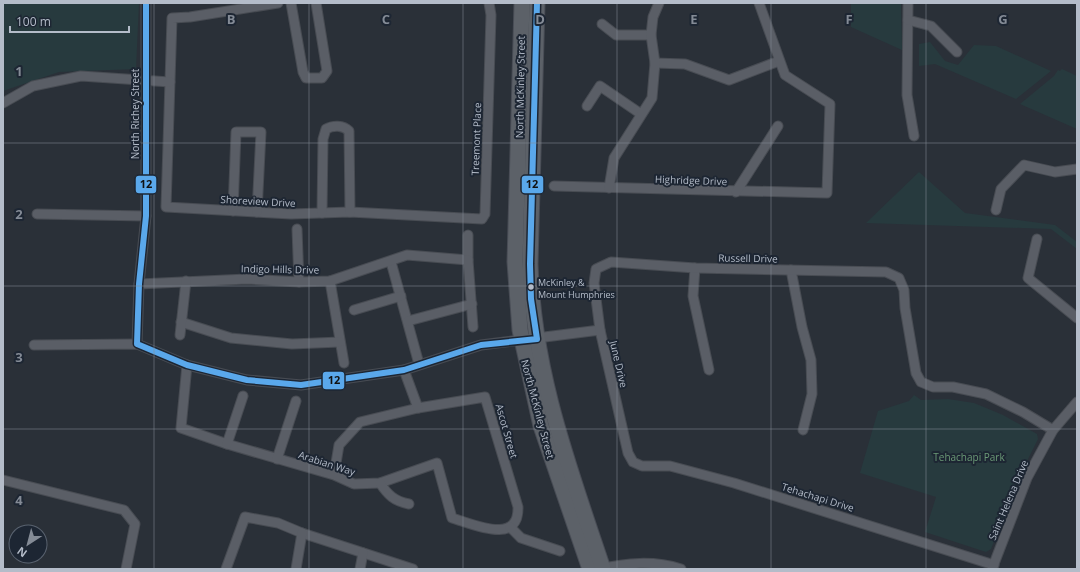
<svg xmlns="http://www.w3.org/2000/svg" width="1080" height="572" viewBox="0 0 1080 572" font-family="'Open Sans',sans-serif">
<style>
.green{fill:#273a3e}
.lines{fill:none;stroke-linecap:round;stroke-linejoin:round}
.minor-casing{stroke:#484c53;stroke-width:11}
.primary-casing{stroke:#484c55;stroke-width:17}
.minor{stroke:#5a5e66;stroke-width:9}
.primary{stroke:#5c6168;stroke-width:15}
.bus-1-casing{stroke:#1d2633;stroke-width:9}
.bus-1{stroke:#5aa8eb;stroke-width:6}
.grid{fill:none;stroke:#848b96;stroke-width:1;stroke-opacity:0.55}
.bus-dot{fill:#b4bcc9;stroke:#1d2633;stroke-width:1.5}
.labels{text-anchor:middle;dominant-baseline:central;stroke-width:4;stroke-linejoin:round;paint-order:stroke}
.bus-label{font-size:9px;fill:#b4bcc9;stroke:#1d2633;text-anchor:start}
.street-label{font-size:10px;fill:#b4bcc9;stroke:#1d2633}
.park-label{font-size:10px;fill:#6b9a76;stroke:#1d2633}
.grid-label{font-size:13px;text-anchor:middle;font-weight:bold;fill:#848b96;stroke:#1d2633;stroke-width:4;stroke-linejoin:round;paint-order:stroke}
.line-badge{stroke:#1d2633;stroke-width:1.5}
.pale-badge-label{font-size:11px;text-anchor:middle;font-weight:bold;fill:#111}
</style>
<rect width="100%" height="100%" fill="#2a3038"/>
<g class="green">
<path d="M 3,3 L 139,3 L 136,69 L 59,72 L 3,91 Z"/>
<path d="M 851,3 L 901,3 L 902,50 L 851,27 Z"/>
<path d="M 930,42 L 945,61 L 958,65 L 974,45 L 996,46 L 1051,71 L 1016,99 L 935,64 L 919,66 L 919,44 Z"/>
<path d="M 1062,69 L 1077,76 L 1077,129 L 1020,104 L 1054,76 L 1058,70 L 1060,71 Z"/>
<path d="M 919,172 L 965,213 L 1055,225 L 1077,242 L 1077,249 L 1051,229 L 866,223 Z"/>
<path d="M 914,395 L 921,400 L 948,399 L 974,403 L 1003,415 L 1037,434 L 1038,439 L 1022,471 L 991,549 L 986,552 L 925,532 L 936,497 L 860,473 L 878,411 L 909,401 Z"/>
</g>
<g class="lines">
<defs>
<g id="minor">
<path d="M 278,3 L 190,17 L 172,18 L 166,207 L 291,214 L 350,212 L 482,219 L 485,214 L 491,15 L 489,3"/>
<path d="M 291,3 L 303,72 L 306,78 L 322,78 L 327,71 L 316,3"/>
<path d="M 908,3 L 907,95 L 914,136"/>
<path d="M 908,20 L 931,26 L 957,52"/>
<path d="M 602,24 L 616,35 L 651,35"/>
<path d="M 655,63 L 685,64 L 729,80 L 779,61"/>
<path d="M 3,103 L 33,86 L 81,76 L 170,82"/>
<path d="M 587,106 L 600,86 L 641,114"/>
<path d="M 554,186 L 827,193 L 830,104 L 785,75 L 759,3"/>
<path d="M 609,188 L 614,158 L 652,98 L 655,63 L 651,35 L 653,17 L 659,3"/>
<path d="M 736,192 L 778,126"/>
<path d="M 996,210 L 1001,189 L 1024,165 L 1055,172 L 1077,169"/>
<path d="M 233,211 L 236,132 L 261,132 L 257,212"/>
<path d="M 322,213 L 323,139 L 326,129 C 333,125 343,125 349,131 L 350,212"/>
<path d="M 37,214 L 146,216"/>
<path d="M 297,229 L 299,282"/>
<path d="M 468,235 L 468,260"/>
<path d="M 1037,239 L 1028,278 L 1077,318"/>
<path d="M 391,262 L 419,364"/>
<path d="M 695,268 L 693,296 L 709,370"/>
<path d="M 791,270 L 802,327 L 811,360 L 812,394 L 803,430"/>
<path d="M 330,281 L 344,363"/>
<path d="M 139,284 L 247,279 L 299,282 L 330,281 L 407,255 L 468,260 L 473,327"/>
<path d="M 354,310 L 401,296"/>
<path d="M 408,321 L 472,304"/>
<path d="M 181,322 L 231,338 L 292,344 L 340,342"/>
<path d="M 180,335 L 186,281"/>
<path d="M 137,344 L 139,284 L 146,216 L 146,3"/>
<path d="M 34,345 L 137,344 L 187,365 L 247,380 L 301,385 L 404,370 L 481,345 L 600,330"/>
<path d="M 187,365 L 181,428 L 227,444 L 334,475 L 354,484 L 380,483 L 437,463 L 452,518 C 473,524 519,546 518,507 L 485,397 L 418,408 L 360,422 L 339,445 L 334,475"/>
<path d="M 404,370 L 418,408"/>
<path d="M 227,444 L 243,396"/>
<path d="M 277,459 L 296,401"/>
<path d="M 3,480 L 124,510 L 135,524 L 126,569"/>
<path d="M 380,483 C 388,495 394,501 409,504"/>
<path d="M 510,527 L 521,538 L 560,551"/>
<path d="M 994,565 L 734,483 L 670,466 L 642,466 L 633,462 L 628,453 L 600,330 L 594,283 L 596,269 L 611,262 L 695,268 L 886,272 L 899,278 L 904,290 L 905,308 L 916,373 L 921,382 L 933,387 L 953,387 L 986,394 L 1023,412 L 1053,430"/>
<path d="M 226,569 L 245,517 L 278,523 L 302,533 L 413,569"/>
<path d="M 296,569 L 302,533"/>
<path d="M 360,569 L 363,553"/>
<path d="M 598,569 C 626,563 653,560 681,569"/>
<path d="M 992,569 L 1027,478 L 1053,430 L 1077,402"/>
</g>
<g id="primary">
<path d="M 522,3 L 515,262 L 520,330 L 541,426 L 590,569"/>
<path d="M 537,3 L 530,264 C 533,372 569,467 603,569"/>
</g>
</defs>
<use href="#minor" class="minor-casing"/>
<use href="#primary" class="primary-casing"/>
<use href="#minor" class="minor"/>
<use href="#primary" class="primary"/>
<defs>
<path id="bus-1" d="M 146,3 L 146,216 L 139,284 L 137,344 L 187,365 L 247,380 L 301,385 L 404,370 L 481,345 L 537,339 L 531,299 L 530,264 L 537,3"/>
</defs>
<use href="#bus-1" class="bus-1-casing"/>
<use href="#bus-1" class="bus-1"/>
</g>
<path class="grid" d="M 154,3 L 154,569M 309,3 L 309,569M 463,3 L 463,569M 617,3 L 617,569M 771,3 L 771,569M 926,3 L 926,569M 3,143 L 1077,143M 3,286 L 1077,286M 3,429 L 1077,429"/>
<circle class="bus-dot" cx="531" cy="287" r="3.5"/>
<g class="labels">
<g class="bus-label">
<text x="538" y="282">McKinley &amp;<tspan x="538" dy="12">Mount Humphries</tspan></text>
</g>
<g class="street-label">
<text transform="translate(520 87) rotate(-89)">North McKinley Street</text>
<text transform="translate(135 114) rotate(-90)">North Richey Street</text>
<text transform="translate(476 139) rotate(-88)">Treemont Place</text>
<text transform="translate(691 180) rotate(2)">Highridge Drive</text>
<text transform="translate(258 201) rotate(3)">Shoreview Drive</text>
<text transform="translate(748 258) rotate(1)">Russell Drive</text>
<text transform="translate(280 269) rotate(1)">Indigo Hills Drive</text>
<text transform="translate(619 364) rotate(77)">June Drive</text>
<text transform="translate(538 409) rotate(75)">North McKinley Street</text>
<text transform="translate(507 431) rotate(74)">Ascot Street</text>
<text transform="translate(327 463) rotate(18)">Arabian Way</text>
<text transform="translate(818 497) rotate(17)">Tehachapi Drive</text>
<text transform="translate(1008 500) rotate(-67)">Saint Helena Drive</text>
</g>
<g class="park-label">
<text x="969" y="457">Tehachapi Park</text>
</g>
</g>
<g class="grid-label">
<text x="231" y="24">B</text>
<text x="386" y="24">C</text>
<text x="540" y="24">D</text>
<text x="694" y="24">E</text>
<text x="849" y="24">F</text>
<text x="1003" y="24">G</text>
<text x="19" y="76">1</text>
<text x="19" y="219">2</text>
<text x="19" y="362">3</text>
<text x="19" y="505">4</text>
</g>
<g class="line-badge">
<rect x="521" y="175" width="23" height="19" rx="4" fill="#5aa8eb"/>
<rect x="135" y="175" width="22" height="19" rx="4" fill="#5aa8eb"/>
<rect x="322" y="371" width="23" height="19" rx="4" fill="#5aa8eb"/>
</g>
<g class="pale-badge-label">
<text x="532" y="188">12</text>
<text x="146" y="188">12</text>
<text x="334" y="384">12</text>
</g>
<rect width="1080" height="572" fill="none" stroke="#b4bcc9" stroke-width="8"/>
<g transform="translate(28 544) rotate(216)"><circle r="19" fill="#1d2633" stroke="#59626f"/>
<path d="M0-3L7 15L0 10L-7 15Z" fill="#848b96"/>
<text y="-6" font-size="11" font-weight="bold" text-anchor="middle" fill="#b4bcc9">N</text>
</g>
<path d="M10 26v6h119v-6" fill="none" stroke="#b4bcc9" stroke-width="2"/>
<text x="16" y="26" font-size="12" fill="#b4bcc9" stroke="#1d2633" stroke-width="3" paint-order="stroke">100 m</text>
</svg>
